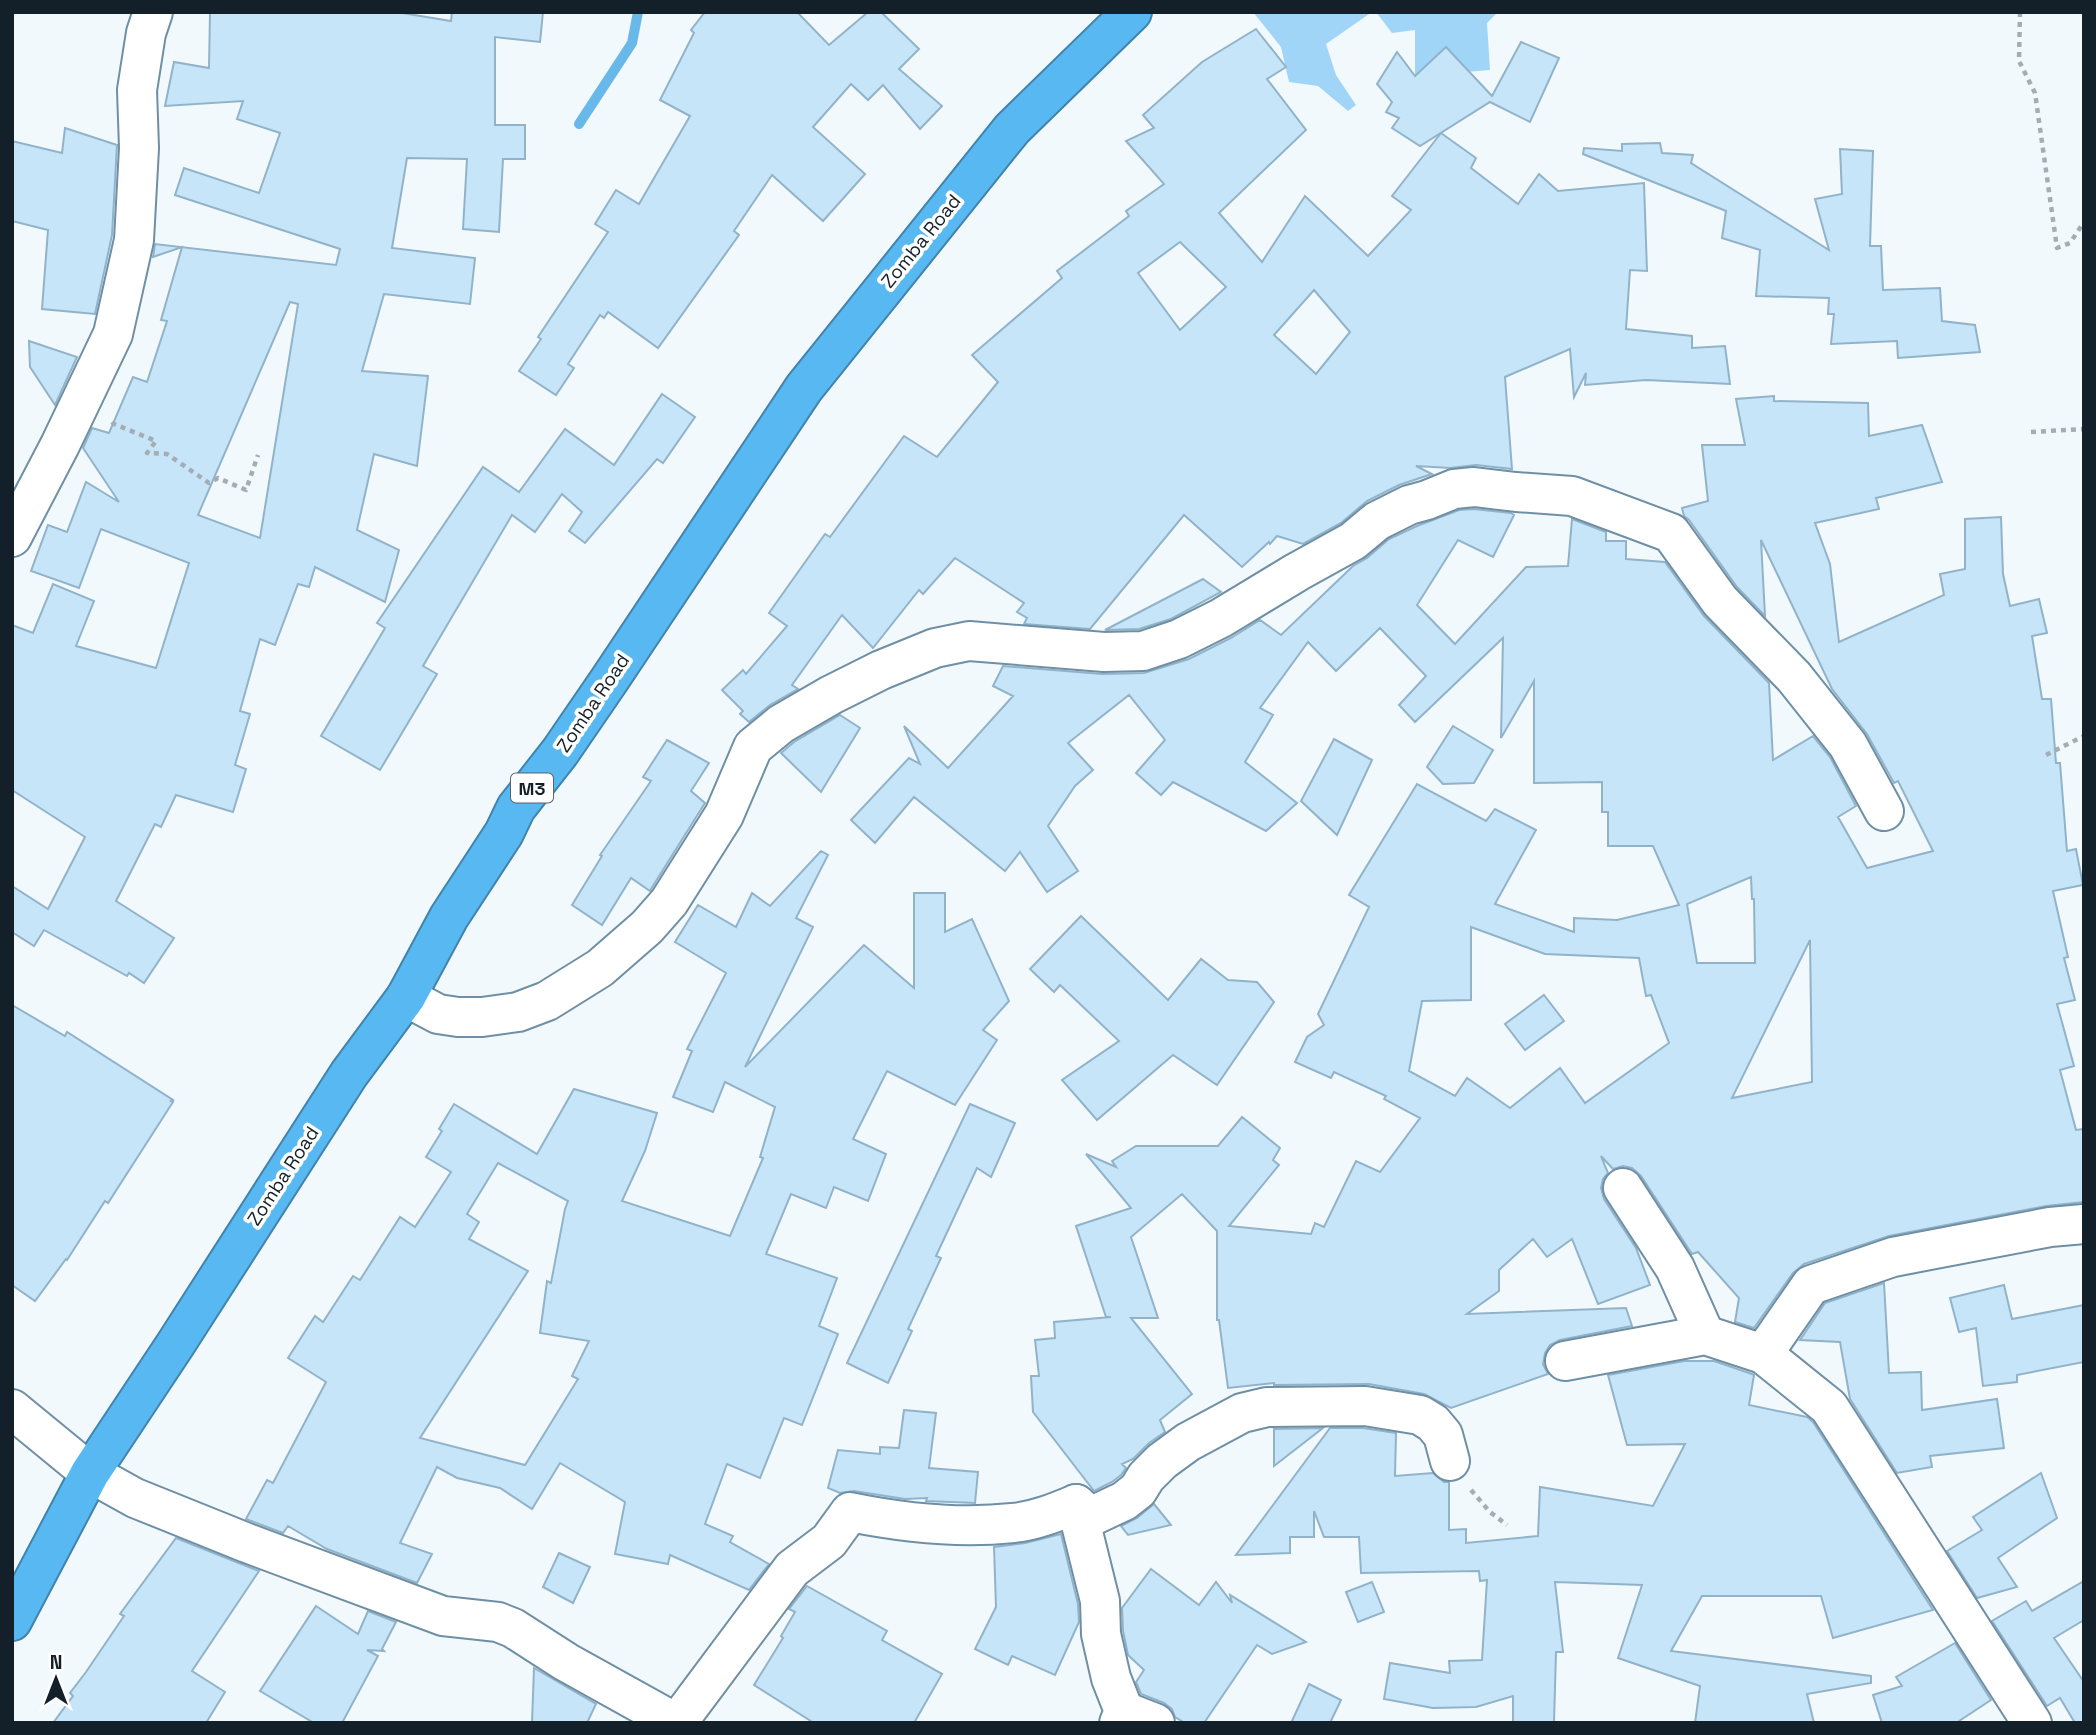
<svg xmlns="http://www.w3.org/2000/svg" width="2096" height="1735" viewBox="0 0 2096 1735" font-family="'Space Grotesk',sans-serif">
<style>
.green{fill:#a1d5f8}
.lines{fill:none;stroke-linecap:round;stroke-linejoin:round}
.stream{stroke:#68b8e9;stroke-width:10}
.building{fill:#c7e5f9;stroke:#91b3c9;stroke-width:2;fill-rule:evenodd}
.minor-casing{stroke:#6f8fa5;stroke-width:42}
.highway-casing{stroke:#4083ac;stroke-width:42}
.path{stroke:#a4adb3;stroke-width:4.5;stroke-dasharray:5 5;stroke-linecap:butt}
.minor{stroke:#fff;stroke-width:38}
.highway{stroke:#58b9f2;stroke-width:38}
.labels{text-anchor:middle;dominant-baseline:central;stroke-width:7;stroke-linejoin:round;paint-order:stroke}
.shield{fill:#fff;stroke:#5a6369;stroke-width:2}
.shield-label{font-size:18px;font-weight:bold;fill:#132029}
.street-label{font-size:19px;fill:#132029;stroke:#fff}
</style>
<rect width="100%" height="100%" fill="#f2f9fd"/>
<g class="green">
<path d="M 1253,12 L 1372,12 L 1326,44 L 1336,75 L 1356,105 L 1348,111 L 1318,86 L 1289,82 L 1281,47 Z"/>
<path d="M 1376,12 L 1498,12 L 1487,23 L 1490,70 L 1415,76 L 1415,30 L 1392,33 Z"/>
</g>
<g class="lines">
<path class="stream" d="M 579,124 L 632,43 L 638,12"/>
</g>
<g class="building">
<path d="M 210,12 L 396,12 L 451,21 L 452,12 L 543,12 L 540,42 L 495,37 L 495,125 L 525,125 L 525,159 L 503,159 L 499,232 L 463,229 L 467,159 L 407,158 L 392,248 L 475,258 L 470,304 L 384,294 L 362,371 L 428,376 L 417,466 L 374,454 L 357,530 L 399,550 L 385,602 L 315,567 L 309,587 L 298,584 L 275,645 L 260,639 L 240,711 L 250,714 L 235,765 L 246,769 L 233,812 L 176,795 L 161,827 L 155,824 L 116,901 L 174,938 L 144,983 L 129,973 L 127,976 L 44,930 L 34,946 L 12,932 L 12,886 L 48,909 L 85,837 L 12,790 L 12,625 L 33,633 L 53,584 L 94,601 L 76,646 L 156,668 L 189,563 L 101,529 L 79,588 L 31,571 L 48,525 L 67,532 L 86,482 L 119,502 L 83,448 L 92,428 L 109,433 L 133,377 L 147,382 L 167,321 L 161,320 L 182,247 L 153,257 L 155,244 L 336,265 L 340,249 L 175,195 L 184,168 L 259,193 L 280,133 L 237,119 L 243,101 L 165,106 L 174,62 L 209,68 ZM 290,302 L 298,304 L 260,538 L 198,515 Z"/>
<path d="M 705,12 L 797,12 L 829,45 L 868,12 L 881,12 L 919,49 L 899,69 L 942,106 L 920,129 L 883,85 L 868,100 L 851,84 L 813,127 L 865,174 L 823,221 L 772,175 L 734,231 L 739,235 L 658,348 L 608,312 L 604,318 L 600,315 L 568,364 L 574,368 L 556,395 L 519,371 L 541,339 L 538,337 L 608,232 L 595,224 L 616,190 L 639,204 L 690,116 L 660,100 L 694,33 L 691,30 Z"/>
<path d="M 1256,29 L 1286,67 L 1267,79 L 1306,130 L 1219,213 L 1262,262 L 1305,196 L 1368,256 L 1411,210 L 1392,196 L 1441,133 L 1476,158 L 1471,168 L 1518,204 L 1539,174 L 1558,191 L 1644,183 L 1647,271 L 1630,270 L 1626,329 L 1692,336 L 1692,348 L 1725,346 L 1730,384 L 1646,380 L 1585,385 L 1586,373 L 1574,397 L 1570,349 L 1505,377 L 1512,469 L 1476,465 L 1450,468 L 1416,466 L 1432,474 L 1399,485 L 1367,501 L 1341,523 L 1303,544 L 1277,536 L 1270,544 L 1269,542 L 1242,567 L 1184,515 L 1090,629 L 1024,624 L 1027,618 L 1017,612 L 1024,603 L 955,558 L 923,594 L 919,590 L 873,648 L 842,615 L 792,685 L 798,689 L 770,705 L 749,722 L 740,714 L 743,711 L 722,690 L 743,670 L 746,674 L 787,626 L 769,613 L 825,534 L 830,537 L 904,436 L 937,457 L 998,382 L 972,355 L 1062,278 L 1057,271 L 1129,216 L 1126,211 L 1164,184 L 1126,141 L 1154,128 L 1143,115 L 1202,62 ZM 1180,242 L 1226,287 L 1180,330 L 1138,273 ZM 1314,290 L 1350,332 L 1316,374 L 1274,335 Z"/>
<path d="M 1521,42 L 1559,58 L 1530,122 L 1490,102 L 1420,146 L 1392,128 L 1399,118 L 1386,112 L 1392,102 L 1377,84 L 1397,52 L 1415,76 L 1446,47 L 1492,96 Z"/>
<path d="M 65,128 L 117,145 L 112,235 L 95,314 L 42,309 L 48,230 L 12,221 L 12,141 L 62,153 Z"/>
<path d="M 1660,143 L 1662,153 L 1693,155 L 1691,163 L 1829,250 L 1815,199 L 1842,194 L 1840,149 L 1873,151 L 1870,246 L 1881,246 L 1883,290 L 1940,288 L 1942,321 L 1975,325 L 1980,352 L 1898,358 L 1897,341 L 1831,344 L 1834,314 L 1828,314 L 1829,298 L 1756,296 L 1760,250 L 1722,238 L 1726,211 L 1583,154 L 1584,148 L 1622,151 L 1622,144 Z"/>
<path d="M 29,341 L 77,357 L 55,405 L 30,367 Z"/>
<path d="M 662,394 L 695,417 L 663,463 L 657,459 L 585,543 L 569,531 L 582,512 L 562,494 L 535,532 L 512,515 L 423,666 L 437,674 L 380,770 L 321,736 L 385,628 L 377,623 L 483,467 L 519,492 L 565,429 L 614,465 Z"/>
<path d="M 1774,396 L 1774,401 L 1868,403 L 1869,436 L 1922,425 L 1942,482 L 1876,498 L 1879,509 L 1815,523 L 1830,564 L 1839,642 L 1944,595 L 1940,574 L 1965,569 L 1965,519 L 2001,517 L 2003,574 L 2010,606 L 2039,599 L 2047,633 L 2032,636 L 2042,699 L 2051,699 L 2056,763 L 2060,763 L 2067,851 L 2076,849 L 2083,885 L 2053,891 L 2068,957 L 2064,958 L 2075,1000 L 2057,1004 L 2074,1066 L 2060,1070 L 2076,1130 L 2084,1129 L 2084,1202 L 2046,1206 L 1889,1236 L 1804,1264 L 1793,1273 L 1754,1328 L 1735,1322 L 1739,1298 L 1698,1252 L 1692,1254 L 1641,1176 L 1632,1168 L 1623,1166 L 1613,1169 L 1601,1156 L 1608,1173 L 1603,1179 L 1601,1188 L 1604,1199 L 1636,1248 L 1650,1285 L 1598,1304 L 1572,1239 L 1547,1257 L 1533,1239 L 1499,1270 L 1499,1291 L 1467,1314 L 1626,1308 L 1632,1326 L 1560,1340 L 1550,1345 L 1545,1353 L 1543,1364 L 1548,1374 L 1451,1408 L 1424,1394 L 1369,1384 L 1274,1385 L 1274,1383 L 1228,1388 L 1219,1320 L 1217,1320 L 1217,1231 L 1182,1194 L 1131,1237 L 1158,1318 L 1131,1318 L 1192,1394 L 1160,1420 L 1165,1432 L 1149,1443 L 1133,1459 L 1122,1464 L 1126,1468 L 1121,1475 L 1112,1482 L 1094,1491 L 1033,1412 L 1031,1376 L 1039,1376 L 1035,1340 L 1055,1338 L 1054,1322 L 1111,1317 L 1106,1317 L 1076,1226 L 1131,1208 L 1086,1154 L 1116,1167 L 1112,1161 L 1136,1146 L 1218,1146 L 1242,1117 L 1280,1148 L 1273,1160 L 1279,1165 L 1229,1226 L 1311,1234 L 1315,1223 L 1324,1227 L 1356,1161 L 1380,1172 L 1420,1118 L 1384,1099 L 1386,1096 L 1334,1072 L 1331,1078 L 1295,1062 L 1307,1037 L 1324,1025 L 1318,1014 L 1369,907 L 1349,895 L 1417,784 L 1486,821 L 1495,809 L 1536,830 L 1495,904 L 1574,932 L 1574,918 L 1617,920 L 1679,905 L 1653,846 L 1608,846 L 1608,812 L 1602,812 L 1602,782 L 1534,783 L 1534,681 L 1501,738 L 1503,638 L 1415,722 L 1399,705 L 1426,676 L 1380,628 L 1336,671 L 1308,642 L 1260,708 L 1273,715 L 1245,762 L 1297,803 L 1266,831 L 1173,782 L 1161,795 L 1136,773 L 1165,740 L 1129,695 L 1068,743 L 1093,770 L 1075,786 L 1048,826 L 1078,871 L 1047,892 L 1020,852 L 1005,871 L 914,797 L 875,843 L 851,820 L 909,758 L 920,764 L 904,726 L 948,768 L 1013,696 L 993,686 L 1003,666 L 1102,674 L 1144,673 L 1189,659 L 1231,638 L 1260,620 L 1281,635 L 1353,566 L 1367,558 L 1389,539 L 1417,526 L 1459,510 L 1474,509 L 1511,513 L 1514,515 L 1493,557 L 1458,540 L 1417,605 L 1455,644 L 1526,567 L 1568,566 L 1572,519 L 1606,532 L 1606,541 L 1626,541 L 1626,559 L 1665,562 L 1704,616 L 1769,683 L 1773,760 L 1813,736 L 1830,757 L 1856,806 L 1838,817 L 1867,868 L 1933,851 L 1898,781 L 1894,783 L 1867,734 L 1832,689 L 1761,540 L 1765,616 L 1737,587 L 1689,520 L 1684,516 L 1682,508 L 1708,501 L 1702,445 L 1745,445 L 1736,399 ZM 1751,877 L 1752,899 L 1754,899 L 1755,963 L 1697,963 L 1687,904 ZM 1471,927 L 1545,954 L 1639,958 L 1646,996 L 1651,995 L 1669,1043 L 1585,1103 L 1560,1068 L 1510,1108 L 1467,1078 L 1455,1096 L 1409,1071 L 1422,1001 L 1471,1000 ZM 1810,940 L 1812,1082 L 1732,1098 Z"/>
<path d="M 1203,579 L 1221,592 L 1171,619 L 1139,629 L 1105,630 Z"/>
<path d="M 840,715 L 860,728 L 821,792 L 781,753 L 794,742 Z"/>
<path d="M 1453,726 L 1493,750 L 1474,783 L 1443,784 L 1427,767 Z"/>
<path d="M 1334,739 L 1372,760 L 1337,835 L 1301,801 Z"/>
<path d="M 667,740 L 709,763 L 691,791 L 705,803 L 651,889 L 650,891 L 631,878 L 602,925 L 572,905 L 602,856 L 600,855 L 651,781 L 643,777 Z"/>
<path d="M 821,851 L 828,855 L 796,918 L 813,927 L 745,1067 L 864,945 L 914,988 L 914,893 L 945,893 L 945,932 L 972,919 L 1009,1001 L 983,1030 L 997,1040 L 955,1105 L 887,1071 L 853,1139 L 886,1154 L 868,1201 L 834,1187 L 826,1208 L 791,1194 L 766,1254 L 837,1278 L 819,1326 L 838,1334 L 802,1425 L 784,1418 L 760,1478 L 727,1464 L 705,1524 L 733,1536 L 730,1542 L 769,1564 L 749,1590 L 670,1555 L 668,1564 L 615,1554 L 625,1502 L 560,1463 L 532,1509 L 500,1488 L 457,1478 L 437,1467 L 400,1543 L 432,1554 L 417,1583 L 327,1549 L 288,1526 L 283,1533 L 246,1519 L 267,1480 L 273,1483 L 326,1382 L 288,1358 L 315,1316 L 323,1322 L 353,1276 L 360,1280 L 400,1217 L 415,1227 L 451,1172 L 426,1157 L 442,1131 L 439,1129 L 454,1104 L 537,1154 L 574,1089 L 657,1113 L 645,1151 L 622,1201 L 730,1236 L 763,1158 L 760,1157 L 775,1107 L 725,1082 L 713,1112 L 673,1097 L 692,1051 L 687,1049 L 726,973 L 675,942 L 698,905 L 736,927 L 752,893 L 770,906 ZM 498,1163 L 568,1201 L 565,1209 L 551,1283 L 547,1281 L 540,1333 L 589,1341 L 572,1376 L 578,1379 L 525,1465 L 420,1438 L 528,1271 L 469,1239 L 479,1222 L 467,1214 Z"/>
<path d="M 1081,916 L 1168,1000 L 1201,959 L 1228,980 L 1257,982 L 1274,1002 L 1217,1085 L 1173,1055 L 1097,1120 L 1062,1080 L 1119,1041 L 1060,985 L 1054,992 L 1030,969 Z"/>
<path d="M 1544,995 L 1564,1021 L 1525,1050 L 1505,1024 Z"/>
<path d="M 12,1005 L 65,1036 L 67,1032 L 173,1100 L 171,1101 L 173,1102 L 108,1203 L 105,1201 L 67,1260 L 66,1259 L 35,1301 L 12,1285 Z"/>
<path d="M 970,1104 L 1015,1123 L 991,1177 L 977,1168 L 936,1256 L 941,1258 L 908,1329 L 912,1331 L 888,1383 L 847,1363 Z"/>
<path d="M 1884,1283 L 1889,1373 L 1921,1372 L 1922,1410 L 1997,1399 L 2004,1448 L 1930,1456 L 1932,1467 L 1897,1473 L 1850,1399 L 1840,1342 L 1800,1340 L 1825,1303 Z"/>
<path d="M 2004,1285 L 2012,1319 L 2084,1305 L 2084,1362 L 2017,1375 L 2017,1382 L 1983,1386 L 1976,1328 L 1959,1332 L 1950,1298 Z"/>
<path d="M 1684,1361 L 1714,1361 L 1752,1374 L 1754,1375 L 1749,1405 L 1807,1417 L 1813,1422 L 1933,1610 L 1833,1638 L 1821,1596 L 1702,1596 L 1671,1651 L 1871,1676 L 1871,1683 L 1807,1694 L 1814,1723 L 1695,1723 L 1700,1686 L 1618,1658 L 1642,1585 L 1555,1582 L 1563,1652 L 1556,1652 L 1554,1723 L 1513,1723 L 1513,1696 L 1476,1707 L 1433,1708 L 1384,1699 L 1390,1663 L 1450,1673 L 1449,1661 L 1482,1660 L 1487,1580 L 1480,1581 L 1479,1571 L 1361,1573 L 1359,1537 L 1324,1537 L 1314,1511 L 1314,1537 L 1290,1537 L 1290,1553 L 1236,1555 L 1330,1428 L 1363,1428 L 1396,1433 L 1395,1476 L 1433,1473 L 1444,1482 L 1449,1482 L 1449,1530 L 1466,1529 L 1466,1543 L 1538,1536 L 1540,1487 L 1653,1506 L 1685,1444 L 1627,1445 L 1608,1375 Z"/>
<path d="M 904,1410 L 936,1413 L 929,1468 L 978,1472 L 975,1503 L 926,1501 L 927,1498 L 905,1499 L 854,1491 L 840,1493 L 828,1488 L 838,1450 L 880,1454 L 880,1447 L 899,1448 Z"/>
<path d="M 1323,1428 L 1274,1466 L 1274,1429 Z"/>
<path d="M 2041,1473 L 2057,1518 L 1998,1558 L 2017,1587 L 1977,1598 L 1947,1551 L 1982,1530 L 1973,1517 Z"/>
<path d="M 1154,1504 L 1171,1525 L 1128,1535 L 1121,1526 L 1137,1518 Z"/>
<path d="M 1061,1534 L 1078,1604 L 1079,1622 L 1055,1675 L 1012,1656 L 1008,1665 L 975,1649 L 996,1607 L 994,1547 L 1025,1543 Z"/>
<path d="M 176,1538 L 259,1571 L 192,1671 L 225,1692 L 206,1723 L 53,1723 L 73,1696 L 70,1693 L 86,1672 L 124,1616 L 120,1614 Z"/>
<path d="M 559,1553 L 590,1567 L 573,1603 L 543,1587 Z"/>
<path d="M 1151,1569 L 1199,1605 L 1216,1582 L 1232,1603 L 1230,1595 L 1306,1642 L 1272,1654 L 1257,1645 L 1204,1723 L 1185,1723 L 1175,1717 L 1172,1709 L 1164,1703 L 1141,1694 L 1136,1682 L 1144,1670 L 1128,1655 L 1123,1631 L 1122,1608 Z"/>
<path d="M 2084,1581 L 2084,1620 L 2054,1638 L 2084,1682 L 2084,1723 L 2075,1723 L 2060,1698 L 2047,1706 L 1992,1621 L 2026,1601 L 2032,1611 Z"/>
<path d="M 1372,1582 L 1384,1612 L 1358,1622 L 1346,1592 Z"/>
<path d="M 807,1586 L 887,1631 L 882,1640 L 942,1674 L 914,1723 L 814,1723 L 754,1685 L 783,1638 L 781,1636 L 795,1612 L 789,1609 Z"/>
<path d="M 316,1606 L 358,1634 L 368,1611 L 396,1622 L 382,1649 L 384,1651 L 367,1650 L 378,1656 L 342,1723 L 314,1723 L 260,1691 Z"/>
<path d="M 1955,1643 L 1991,1700 L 1956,1723 L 1882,1723 L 1873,1695 L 1902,1686 L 1896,1677 Z"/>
<path d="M 534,1668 L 596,1704 L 587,1723 L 532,1723 Z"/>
<path d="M 1309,1684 L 1341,1700 L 1330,1723 L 1291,1723 Z"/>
</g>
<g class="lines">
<defs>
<g id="minor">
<path d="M 12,537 L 60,445 L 113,334 L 134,240 L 139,148 L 137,90 L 146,33 L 153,12"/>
<path d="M 406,997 L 438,1014 L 458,1017 L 482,1017 L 518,1012 L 547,1001 L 600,968 L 647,927 L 669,902 L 724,815 L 753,747 L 781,724 L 831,695 L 881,670 L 935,648 L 969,641 L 1104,652 L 1143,651 L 1179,639 L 1221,618 L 1297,572 L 1353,541 L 1377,521 L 1409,505 L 1427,500 L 1454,489 L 1474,487 L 1516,492 L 1572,496 L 1671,533 L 1720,601 L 1794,677 L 1848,745 L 1884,811"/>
<path d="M 1623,1188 L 1675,1268 L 1705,1335"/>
<path d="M 1763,1354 L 1811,1285 L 1893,1257 L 2050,1227 L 2084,1224"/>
<path d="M 1565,1361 L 1705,1335 L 1763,1354 L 1829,1407 L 2032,1723"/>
<path d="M 12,1409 L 90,1473 L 135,1498 L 247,1543 L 443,1616 L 498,1622 L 513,1628 L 566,1662 L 676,1723"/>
<path d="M 1076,1504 L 1100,1601 L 1101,1634 L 1111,1678 L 1124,1711 L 1119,1723"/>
<path d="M 1124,1711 L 1155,1723"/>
<path d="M 677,1723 L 792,1569 L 829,1541 L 850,1512 C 904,1523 958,1529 1013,1523 C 1035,1521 1057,1512 1076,1504 L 1090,1517 L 1124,1501 L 1138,1490 L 1146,1477 L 1162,1461 L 1188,1442 L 1242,1413 L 1267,1407 L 1365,1406 L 1420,1415 L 1433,1423 L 1443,1435 L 1450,1461"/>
</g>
<path id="highway" d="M 12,1621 L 90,1473 L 175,1345 L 349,1074 L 406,997 L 449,917 L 504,833 L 516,808 L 560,752 L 610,679 L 804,388 L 1012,129 L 1132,12"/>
</defs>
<use href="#minor" class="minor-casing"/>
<use href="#highway" class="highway-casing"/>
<g class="path">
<path d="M 2020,12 L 2019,61 L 2035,93 L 2057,248 L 2070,243 L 2084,222"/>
<path d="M 112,422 L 114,424 L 156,441 L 147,453 L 167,454 L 209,483 L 218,478 L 246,490 L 258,455"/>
<path d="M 2031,432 L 2084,429"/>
<path d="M 2046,755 L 2084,736"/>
<path d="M 1471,1490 L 1490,1512 L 1507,1525"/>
</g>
<use href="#minor" class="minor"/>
<use href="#highway" class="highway"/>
</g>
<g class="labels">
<rect class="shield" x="511" y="773.5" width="42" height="29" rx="5"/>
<g class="shield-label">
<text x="532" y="788">M3</text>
</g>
<g class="street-label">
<text transform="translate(921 241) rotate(-51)">Zomba Road</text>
<text transform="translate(593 703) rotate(-56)">Zomba Road</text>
<text transform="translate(283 1176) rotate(-57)">Zomba Road</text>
</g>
</g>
<rect width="2096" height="1735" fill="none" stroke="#132029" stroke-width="28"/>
<g transform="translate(56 1679)" stroke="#ffffff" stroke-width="5" paint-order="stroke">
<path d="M0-5L12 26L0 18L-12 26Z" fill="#132029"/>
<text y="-10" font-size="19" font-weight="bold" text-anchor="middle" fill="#132029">N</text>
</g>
</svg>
